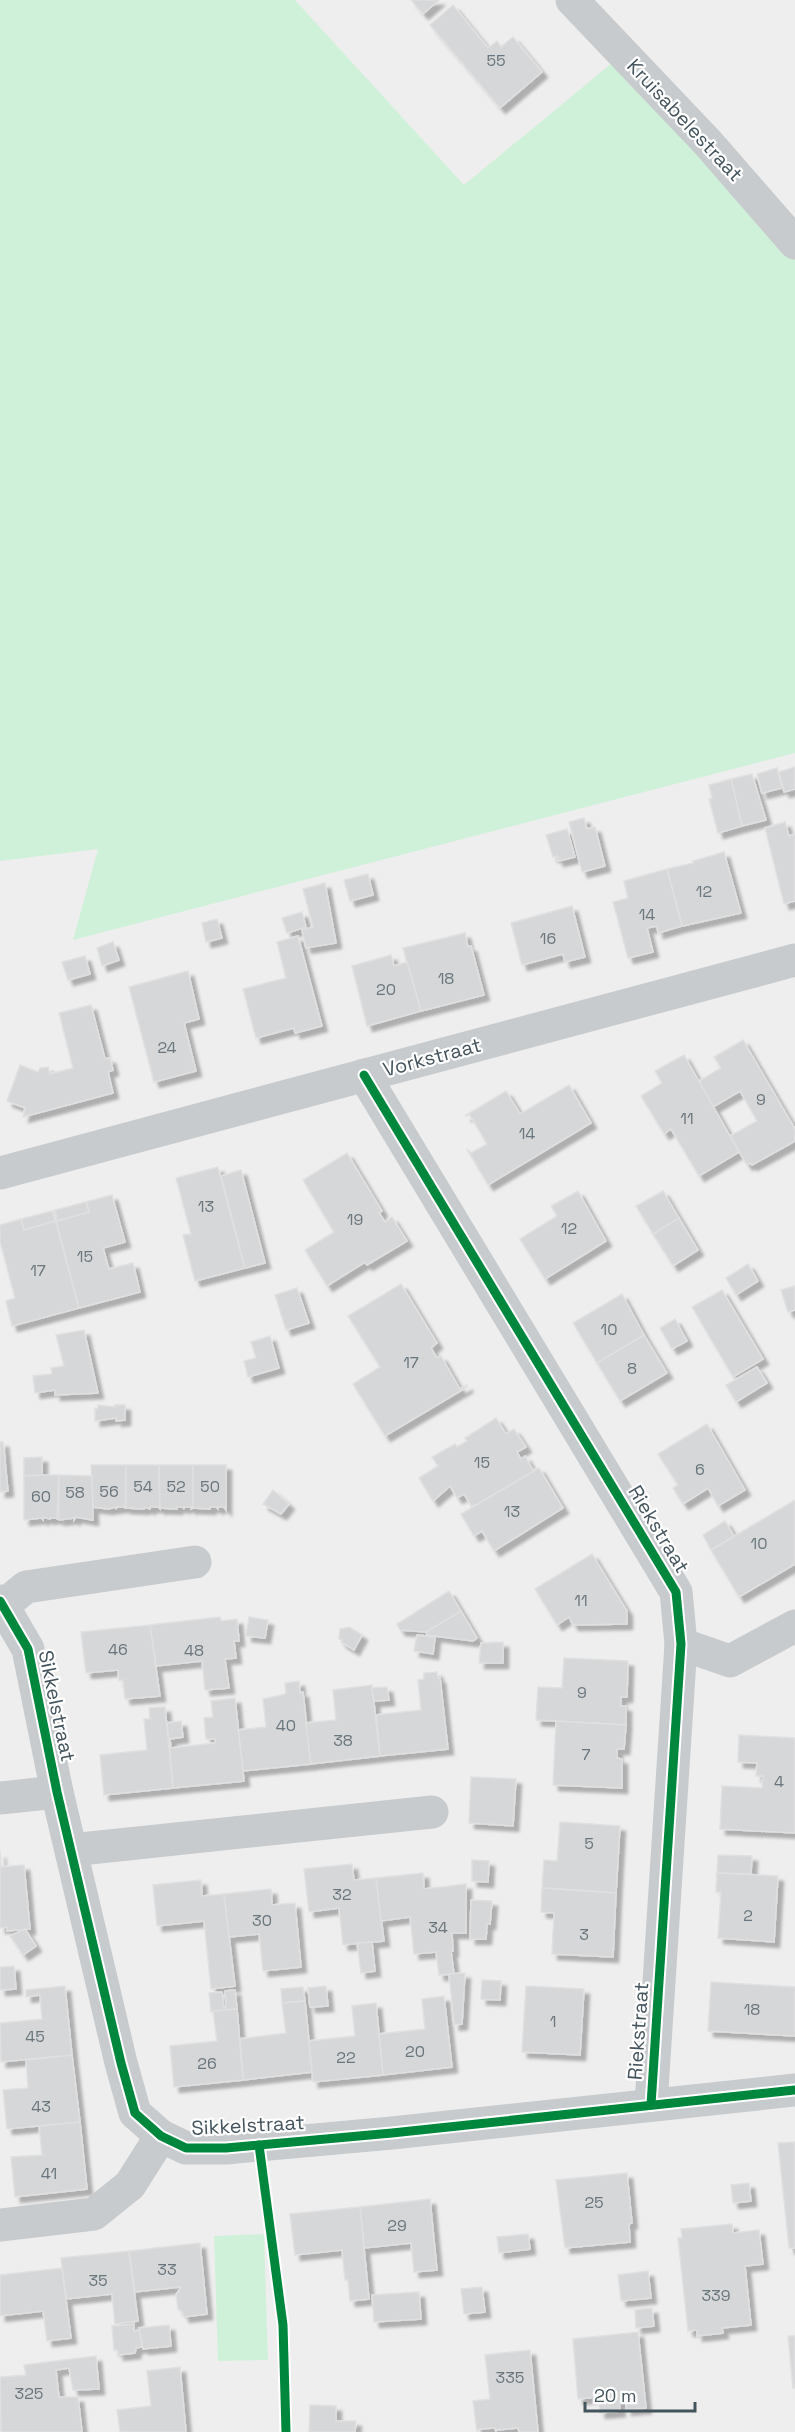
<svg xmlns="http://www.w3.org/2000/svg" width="795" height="2432" viewBox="0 0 795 2432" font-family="'Space Grotesk',sans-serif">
  <defs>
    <filter id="shadow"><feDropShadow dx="5.5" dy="5.5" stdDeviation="1.5" flood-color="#0004"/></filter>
  </defs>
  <rect width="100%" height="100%" fill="#efeeee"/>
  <g fill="#d0f1d9">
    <path d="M0 0H295L464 185 623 54 795 243V753L73 940 98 849 0 861Z"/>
    <path d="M264 2234 268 2360 218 2361 214 2236Z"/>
  </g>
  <g fill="#d6d7d8" stroke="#e0e0e1" stroke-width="1.5" filter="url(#shadow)">
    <path d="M411 0H439L423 14Z"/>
    <path d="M453 5 488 48 497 41 501 47 513 37 542 72 500 108 430 25Z"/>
    <path d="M795 767V789L784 792 779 772Z"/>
    <path d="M777 768 782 788 762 793 757 774Z"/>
    <path d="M752 774 766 820 742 826 731 779Z"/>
    <path d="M731 779 742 826 718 833 709 799 712 798 709 785Z"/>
    <path d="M584 818 587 829 595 827 605 866 582 872 569 822Z"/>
    <path d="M785 822 789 836 795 834V901L784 904 765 828Z"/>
    <path d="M567 829 575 857 558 861 557 856 553 857 546 835Z"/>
    <path d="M724 852 741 913 682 926 667 869 693 863V861Z"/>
    <path d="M667 869 682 926 658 933 657 926 647 928 653 952 628 958 613 902 628 898 624 881Z"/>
    <path d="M368 874 373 895 350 901 344 880Z"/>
    <path d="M325 883 336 943 306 948 302 930 313 927 303 889Z"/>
    <path d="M572 906 585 957 565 962 563 954 522 965 511 923Z"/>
    <path d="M302 912 306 927 287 933 282 918Z"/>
    <path d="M217 919 222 938 206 942 202 923Z"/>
    <path d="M465 933 468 947 471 946 484 995 421 1011 403 948Z"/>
    <path d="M298 936 322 1026 295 1033 294 1028 256 1038 243 989 286 978 277 942Z"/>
    <path d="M113 942 119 960 102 966 97 948Z"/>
    <path d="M391 955 394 966 407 962 421 1011 367 1026 352 966Z"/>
    <path d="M85 956 90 974 68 980 62 962Z"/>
    <path d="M188 971 199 1019 184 1023 196 1071 154 1082 129 987Z"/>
    <path d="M91 1005 105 1059 110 1058 113 1070 108 1072 113 1093 23 1117 25 1108 7 1101 20 1065 38 1072 40 1068 48 1067 50 1074 73 1068 59 1013Z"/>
    <path d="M743 1040 795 1129V1141L752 1165 750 1163 747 1165 730 1136 757 1121 740 1091 713 1107 699 1081 721 1068 714 1057Z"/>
    <path d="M684 1055 739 1152 699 1176 671 1129 664 1134 641 1096 662 1083 655 1071Z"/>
    <path d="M569 1085 591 1123 488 1185 467 1149 471 1153 487 1144 470 1115 465 1116 506 1091 520 1114Z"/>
    <path d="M347 1153 382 1211 379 1213 385 1222 392 1217 407 1241 367 1265 365 1262 327 1286 305 1250 334 1232 303 1180Z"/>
    <path d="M218 1167 245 1268 195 1281 183 1235 191 1234 176 1178Z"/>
    <path d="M241 1170 265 1263 245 1268 221 1176Z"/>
    <path d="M578 1191 606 1241 545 1279 520 1239 557 1216 551 1206Z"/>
    <path d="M663 1191 679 1218 653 1234 636 1206Z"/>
    <path d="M112 1195 125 1242 103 1248 109 1269 133 1263 140 1292 79 1308 53 1211 55 1210 57 1221 89 1212 86 1202Z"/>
    <path d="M86 1202 89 1212 57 1221 55 1210Z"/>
    <path d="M52 1211 55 1221 24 1230 21 1219Z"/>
    <path d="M53 1211 79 1308 12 1326 6 1301 15 1298 0 1242V1225L21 1219 24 1230 55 1221Z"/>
    <path d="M679 1218 698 1250 673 1266 653 1234Z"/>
    <path d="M748 1264 758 1281 736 1295 726 1278Z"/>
    <path d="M401 1284 437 1343 431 1348 437 1358 441 1356 460 1389 467 1385V1387L385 1436 353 1384 380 1367 348 1316Z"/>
    <path d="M795 1286V1310L788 1312 781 1290Z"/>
    <path d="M297 1288 309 1323 286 1330 275 1295Z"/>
    <path d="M722 1290 763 1359 733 1377 692 1307Z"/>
    <path d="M622 1294 644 1335 597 1363 573 1323Z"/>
    <path d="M675 1319 687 1341 672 1349 660 1328Z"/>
    <path d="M84 1330 98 1393 55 1395V1390L35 1393 33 1376 52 1374 51 1368 64 1366 56 1335Z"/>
    <path d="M644 1335 667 1373 620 1401 597 1363Z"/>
    <path d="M270 1336 279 1368 248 1377 244 1361 256 1358 251 1342Z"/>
    <path d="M757 1367 767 1383 736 1402 726 1385Z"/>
    <path d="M98 1405 115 1407V1405H125V1420L116 1421V1418L95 1421V1408L98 1409Z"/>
    <path d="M496 1418 506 1434 514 1429 526 1447 517 1452 521 1459 525 1456 533 1470 539 1468 472 1507 464 1494 457 1498 450 1486 433 1501 419 1478 438 1466 432 1457 455 1444 457 1447 467 1441 465 1438Z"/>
    <path d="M707 1424 745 1490 718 1506 708 1488 683 1504 673 1488 678 1485 658 1454Z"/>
    <path d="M0 1442H3L8 1491 0 1492Z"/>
    <path d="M42 1457V1475L24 1476V1458Z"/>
    <path d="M91 1465H126L125 1509V1507H117L116 1509V1507L108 1509 93 1507Z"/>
    <path d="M126 1465H159L160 1509 158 1507H150V1509L144 1507V1509L126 1508Z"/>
    <path d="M159 1465H193V1508L191 1509V1507H184V1509L183 1507H177V1509L160 1508Z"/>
    <path d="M193 1465H226V1510L224 1507H218V1509L216 1507H210V1509L193 1508Z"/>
    <path d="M539 1468 563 1508 494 1551 482 1531 474 1536 461 1514Z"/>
    <path d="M42 1475H59L57 1520V1518H51L50 1519 43 1517V1520L41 1518 24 1520V1476Z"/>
    <path d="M59 1475 92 1476 93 1520 76 1517 74 1520V1518L59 1520Z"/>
    <path d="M273 1490 289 1504 281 1514 263 1504Z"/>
    <path d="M795 1500V1564L739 1597 711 1550Z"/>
    <path d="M725 1521 734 1536 711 1550 703 1535Z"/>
    <path d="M592 1554 627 1611V1624L573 1625 569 1617 557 1625 535 1589Z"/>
    <path d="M449 1591 461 1611 426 1632 400 1630 397 1624Z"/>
    <path d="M461 1611 477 1638 473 1641 427 1635 426 1632Z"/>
    <path d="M220 1617 221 1621 237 1619 239 1641H234L236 1658 225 1659 229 1688 205 1690 202 1661 156 1666 150 1625Z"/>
    <path d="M249 1617 268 1620 265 1638 246 1636Z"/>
    <path d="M150 1625 160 1696 125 1699 123 1680 119 1681 118 1670 86 1673 81 1632Z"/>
    <path d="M349 1627 362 1635 354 1650 341 1642 342 1640 339 1639 340 1629Z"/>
    <path d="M417 1635 435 1637 433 1654 414 1651Z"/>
    <path d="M503 1642V1663H479L481 1643Z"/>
    <path d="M564 1658 628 1661 627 1697H621V1706H626V1725L536 1720 538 1687 562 1688Z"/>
    <path d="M437 1672 438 1678H440L448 1749 380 1756 376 1715 421 1710 418 1680 424 1679V1673Z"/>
    <path d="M299 1681 300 1693 303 1692 311 1764 243 1771 238 1730 266 1727 263 1699 286 1694 285 1683Z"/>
    <path d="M372 1685 380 1756 311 1764 306 1723 336 1720 333 1690Z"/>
    <path d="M387 1687 389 1700 374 1701 372 1688Z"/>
    <path d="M235 1698 244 1781 173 1788 167 1723 181 1721 183 1737 170 1739 171 1748 215 1743V1739H206L204 1718 213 1717 211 1701Z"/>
    <path d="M165 1707 173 1788 104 1795 100 1755 147 1750 144 1719H150L149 1708Z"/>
    <path d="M556 1721 626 1725 624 1749H617V1758L622 1759V1788L553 1785Z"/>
    <path d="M739 1735 795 1738V1833L720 1829 722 1786 762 1788 763 1776H756L757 1763 738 1762Z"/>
    <path d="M471 1777 516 1779 513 1826 469 1823Z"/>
    <path d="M560 1822 620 1826 616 1893 542 1888 544 1860 557 1861Z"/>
    <path d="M0 1852 1 1867 24 1865 30 1929 7 1931V1927L0 1928Z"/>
    <path d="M718 1855 752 1856 751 1874 717 1873Z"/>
    <path d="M472 1860 489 1861 488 1882 472 1881Z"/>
    <path d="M352 1864 354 1880 376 1878 384 1941 343 1945 339 1908 309 1912 304 1869Z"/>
    <path d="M423 1873 424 1889 466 1884V1933H452L453 1951H451L454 1974 439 1975 436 1952 414 1954 410 1917 381 1921 376 1878Z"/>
    <path d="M717 1873 778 1876 774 1942 718 1938 721 1892H716Z"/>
    <path d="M201 1880 202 1896 224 1894 235 1986 211 1989 204 1921 157 1926 153 1885Z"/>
    <path d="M542 1888 616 1893 613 1957 552 1954 554 1913 541 1912Z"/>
    <path d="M271 1889 272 1905 295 1903 301 1967 263 1971 259 1934 229 1937 224 1894Z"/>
    <path d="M471 1900 492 1901 490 1924H487L486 1939H470Z"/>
    <path d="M25 1929 36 1946 23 1955 10 1936Z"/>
    <path d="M372 1942 375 1971 361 1973 357 1943Z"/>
    <path d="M14 1966 16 1989 0 1990V1967Z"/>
    <path d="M465 1973 462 2024 454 2025 449 1974Z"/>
    <path d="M482 1980 501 1981 500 2000 481 1999Z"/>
    <path d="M711 1982 795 1987V2036L708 2031Z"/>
    <path d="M65 1986 72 2055 1 2062 0 2023 42 2019 40 1995 26 1997V1990Z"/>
    <path d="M326 1986 328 2006 310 2007 308 1988Z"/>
    <path d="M526 1986 584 1989 580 2055 522 2052Z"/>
    <path d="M303 1987 305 2001 282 2003 281 1989Z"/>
    <path d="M235 1990 237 2009 211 2012 209 1993 222 1992 224 2008 226 2007 225 1991Z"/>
    <path d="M444 1996 452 2067 383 2075 379 2034 425 2029 422 1999Z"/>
    <path d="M305 2001 312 2072 243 2080 240 2039 286 2033 282 2003Z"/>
    <path d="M376 2003 383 2075 313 2082 309 2041 355 2036 352 2006Z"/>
    <path d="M237 2009 243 2080 174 2087 170 2046 217 2041 213 2011Z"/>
    <path d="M72 2055 80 2122 7 2129 3 2090 28 2088 26 2060Z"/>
    <path d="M80 2122 87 2189 15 2197 11 2157 42 2155 39 2126Z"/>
    <path d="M795 2142V2248H789L778 2143Z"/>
    <path d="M627 2173 632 2223 629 2224 630 2242 565 2248 556 2180Z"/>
    <path d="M749 2183 751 2201 733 2203 731 2185Z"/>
    <path d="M430 2199 437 2270 414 2272 411 2243 364 2248 360 2207Z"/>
    <path d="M360 2207 369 2299 350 2301 348 2280H345L342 2250 295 2255 290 2214Z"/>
    <path d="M732 2224 733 2233 759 2230 763 2264 745 2266 751 2325 722 2328 723 2333 697 2336V2330L688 2331 678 2238H682L681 2229Z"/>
    <path d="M528 2234 530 2249 499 2253 497 2237Z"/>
    <path d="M200 2243 207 2314 184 2317 183 2313 178 2309 176 2295 181 2287 135 2292 129 2251Z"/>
    <path d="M129 2251 138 2321 115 2324 112 2294 66 2299 61 2258Z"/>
    <path d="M62 2268 71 2338 47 2341 43 2311 0 2316V2275Z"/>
    <path d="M648 2271 651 2298 621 2301 618 2275Z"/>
    <path d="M482 2287 485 2312 464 2314 461 2289Z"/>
    <path d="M419 2292 421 2319 374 2322 372 2295Z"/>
    <path d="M652 2308 654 2326 636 2328 635 2310Z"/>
    <path d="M134 2324V2331L140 2330 142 2347 136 2348 135 2353 118 2355V2350H114L112 2326Z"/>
    <path d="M169 2325 171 2346 143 2349 139 2328Z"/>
    <path d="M638 2332 646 2408 626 2410V2402H619L620 2411 600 2413 598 2397 578 2399 573 2339Z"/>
    <path d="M788 2336H795V2388H793Z"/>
    <path d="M530 2350 538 2432H519L518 2428 496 2430V2432L495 2428 479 2429 477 2432 473 2401 490 2399 485 2355Z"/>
    <path d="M96 2356 99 2389 73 2390 69 2368 56 2370 59 2397H78L82 2432H1L0 2377 26 2375 24 2365Z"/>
    <path d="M180 2367 186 2432H120L117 2410 151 2406 147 2371Z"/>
    <path d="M310 2405 336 2406V2421H356L355 2432H309Z"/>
  </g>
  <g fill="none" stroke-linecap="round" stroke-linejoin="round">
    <g stroke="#c7cbcd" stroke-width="33">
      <path d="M572 0 708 143 795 243"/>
      <path d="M364 1075 676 1592 681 1644 651 2105"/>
      <path d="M0 1173 795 960"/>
      <path d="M0 1601 28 1649 57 1792 121 2063 135 2113 161 2136 186 2148H226L392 2133 795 2090"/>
      <path d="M4 1605 26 1587 195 1562"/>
      <path d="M681 1644 730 1661 795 1626"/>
      <path d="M0 1798 57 1792"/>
      <path d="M71 1850 432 1812"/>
      <path d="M0 2225 94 2214 130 2185 161 2136"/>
    </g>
    <g stroke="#fff" stroke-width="13">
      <g id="cycleway">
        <path d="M364 1075 676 1592 681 1644 651 2105"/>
        <path d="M0 1601 28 1649 57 1792 121 2063 135 2113 161 2136 186 2148H226L392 2133 795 2090"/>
        <path d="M259 2145 283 2325 286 2432"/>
      </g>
    </g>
    <use href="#cycleway" stroke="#00873e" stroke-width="9"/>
  </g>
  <g text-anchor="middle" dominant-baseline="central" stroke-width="4.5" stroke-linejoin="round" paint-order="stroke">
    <g font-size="16" fill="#69767d">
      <text x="496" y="60">55</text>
      <text x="704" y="891">12</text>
      <text x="647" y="914">14</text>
      <text x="548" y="938">16</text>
      <text x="446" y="978">18</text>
      <text x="386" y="989">20</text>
      <text x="167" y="1047">24</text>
      <text x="761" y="1099">9</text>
      <text x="687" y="1118">11</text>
      <text x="527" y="1133">14</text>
      <text x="206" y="1206">13</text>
      <text x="355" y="1219">19</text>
      <text x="569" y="1228">12</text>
      <text x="85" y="1256">15</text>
      <text x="38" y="1270">17</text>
      <text x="609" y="1329">10</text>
      <text x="411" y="1362">17</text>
      <text x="632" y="1368">8</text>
      <text x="482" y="1462">15</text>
      <text x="700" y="1469">6</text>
      <text x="143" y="1486">54</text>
      <text x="176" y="1486">52</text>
      <text x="210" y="1486">50</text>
      <text x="109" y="1491">56</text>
      <text x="75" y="1492">58</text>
      <text x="41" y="1496">60</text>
      <text x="512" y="1511">13</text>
      <text x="759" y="1543">10</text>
      <text x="581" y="1600">11</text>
      <text x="118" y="1649">46</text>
      <text x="194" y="1650">48</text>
      <text x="582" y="1692">9</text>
      <text x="286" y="1725">40</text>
      <text x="343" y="1740">38</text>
      <text x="586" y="1754">7</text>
      <text x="779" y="1781">4</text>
      <text x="589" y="1843">5</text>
      <text x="342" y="1894">32</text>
      <text x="748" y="1915">2</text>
      <text x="262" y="1920">30</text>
      <text x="438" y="1927">34</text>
      <text x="584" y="1934">3</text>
      <text x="752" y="2009">18</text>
      <text x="553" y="2021">1</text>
      <text x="35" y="2036">45</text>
      <text x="415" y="2051">20</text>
      <text x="346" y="2057">22</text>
      <text x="207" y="2063">26</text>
      <text x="41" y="2106">43</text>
      <text x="49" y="2173">41</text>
      <text x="594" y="2202">25</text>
      <text x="397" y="2225">29</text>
      <text x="167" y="2269">33</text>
      <text x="98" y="2280">35</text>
      <text x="716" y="2295">339</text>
      <text x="510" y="2377">335</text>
      <text x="29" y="2393">325</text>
    </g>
    <g font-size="20" fill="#43545d" stroke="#fff">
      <text transform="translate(685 120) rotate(47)">Kruisabelestraat</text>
      <text transform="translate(432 1057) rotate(-15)">Vorkstraat</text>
      <text transform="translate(659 1529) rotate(59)">Riekstraat</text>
      <text transform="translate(57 1706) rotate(78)">Sikkelstraat</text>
      <text transform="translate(638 2031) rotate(-86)">Riekstraat</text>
      <text transform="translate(248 2125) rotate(-3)">Sikkelstraat</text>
    </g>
  </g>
  <path d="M585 2402v9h110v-9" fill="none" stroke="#43545d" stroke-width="3"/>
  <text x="594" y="2402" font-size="18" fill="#43545d" stroke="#ffffff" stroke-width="4.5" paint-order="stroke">20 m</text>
</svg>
